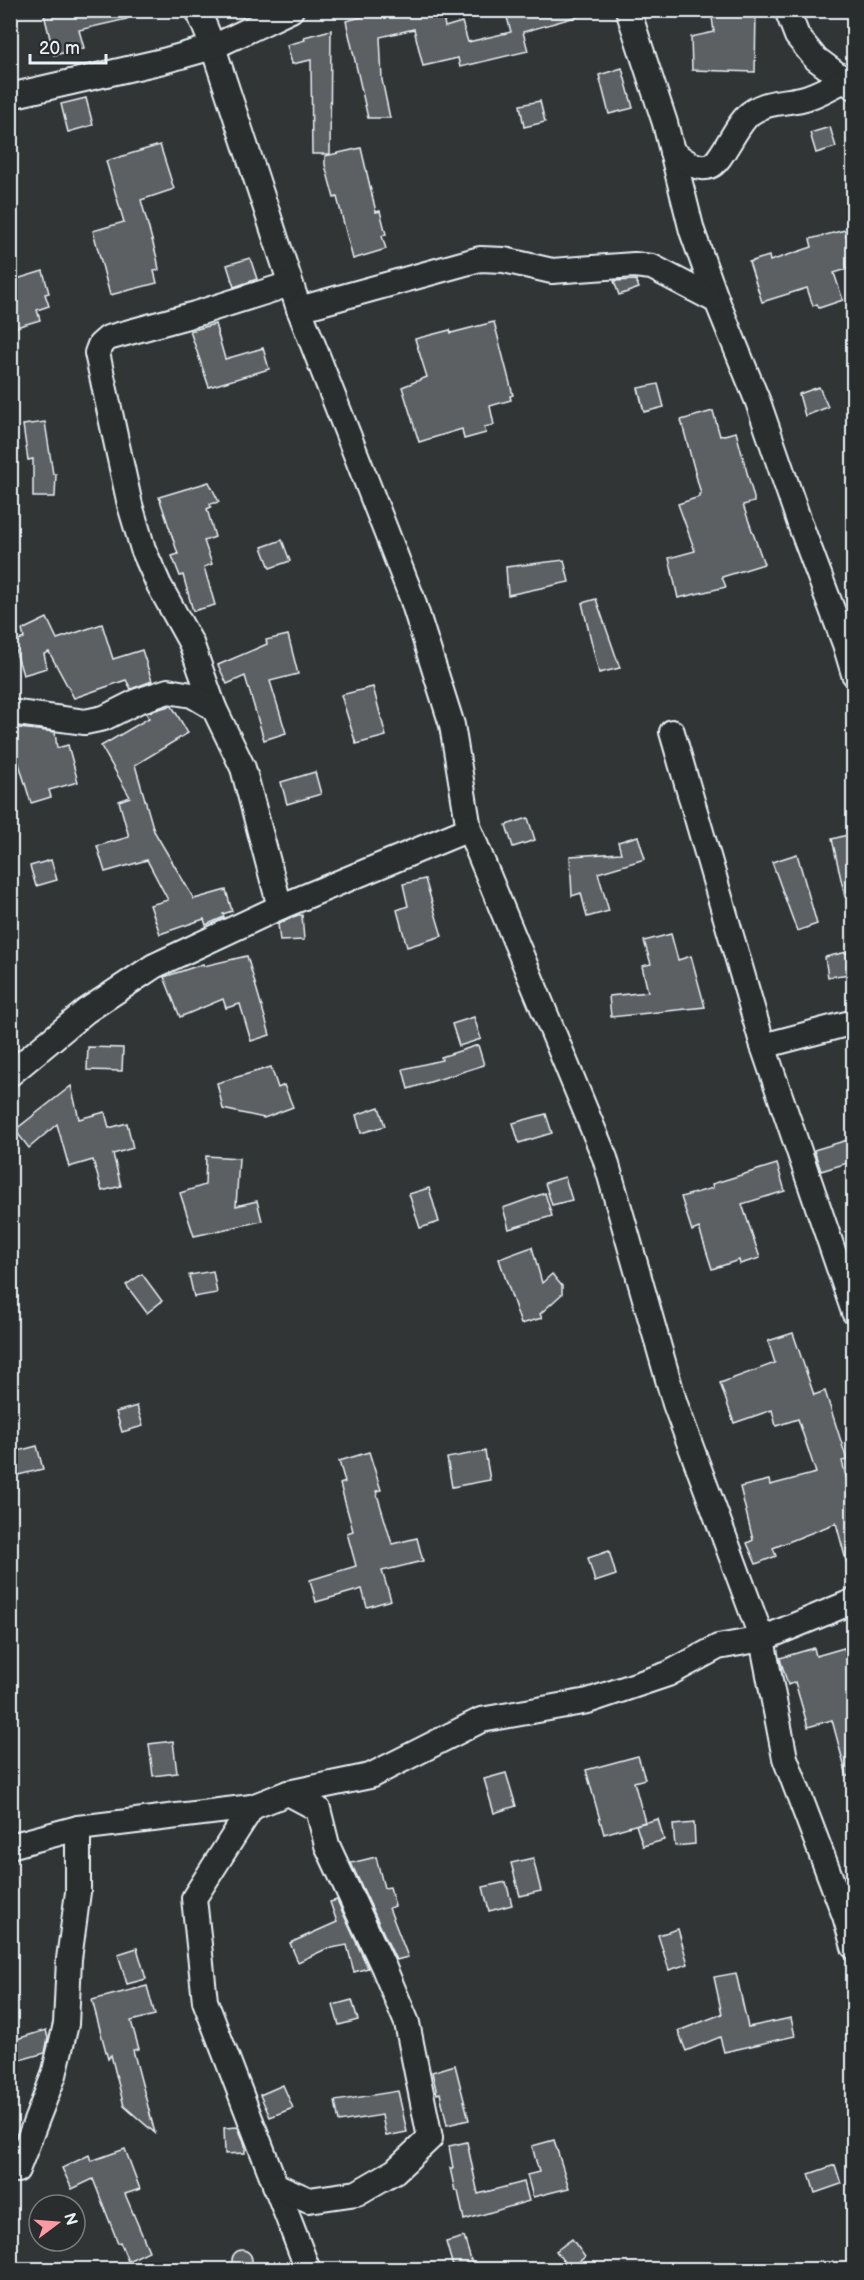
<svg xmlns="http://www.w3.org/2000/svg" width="864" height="2280" viewBox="0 0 864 2280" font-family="'Balsamiq Sans',sans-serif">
  <rect width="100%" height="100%" fill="#323536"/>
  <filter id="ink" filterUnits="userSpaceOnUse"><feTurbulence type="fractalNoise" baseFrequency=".0167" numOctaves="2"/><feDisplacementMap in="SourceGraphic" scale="12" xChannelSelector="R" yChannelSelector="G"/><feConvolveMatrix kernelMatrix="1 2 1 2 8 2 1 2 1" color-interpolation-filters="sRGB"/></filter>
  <g filter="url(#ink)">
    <g fill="#5c6063" stroke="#e8f1f8" stroke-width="1.5">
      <path d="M43 10H127V19L79 30 84 48 54 55Z"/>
      <path d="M387 10H456L457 18 444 21 445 27 462 22 468 42 511 32 505 10H579V16L523 32 528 51 460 67 458 58 423 66 414 29 380 37 382 80 390 118H368L346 21Z"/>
      <path d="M711 10H756L755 72 692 70 691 37 714 32Z"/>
      <path d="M331 30 330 154H312L311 60 292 64 287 45 305 40 304 37Z"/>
      <path d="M622 68 633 108 609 114 599 75Z"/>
      <path d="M86 98 93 125 68 132 61 104Z"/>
      <path d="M540 101 545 122 524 127 520 105Z"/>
      <path d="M830 127 836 147 816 153 810 133Z"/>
      <path d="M160 145 174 189 141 200 157 258 159 270 154 271 157 283 110 295 93 231 124 222 106 161Z"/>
      <path d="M361 148 376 212 380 211 386 234 382 236 386 249 353 259 337 197 334 198 325 165V156Z"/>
      <path d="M845 230 854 267 834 273 843 300 819 308 817 304 813 306 807 288 762 302 749 262 769 256 770 261 812 247 810 239Z"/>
      <path d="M250 258 257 279 234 287 227 265Z"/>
      <path d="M43 271 49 293 45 294 49 306 37 310 40 320 16 327 10 308V281Z"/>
      <path d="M636 280 639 288 619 295 614 281Z"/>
      <path d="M494 322 513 395 510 396 511 400 490 406 494 425 484 427 486 433 464 439 462 429 419 442 402 387 427 377 415 339 450 330 451 333Z"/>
      <path d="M215 324 225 359 263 348 269 369 209 387 190 331Z"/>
      <path d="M658 384 664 407 644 412 638 388Z"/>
      <path d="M819 387 828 407 805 416 799 394Z"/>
      <path d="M713 411 720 436 736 432 754 498V502L743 505 764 564 722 577 726 587 678 598 669 558 695 551 678 504 699 497V494H701L681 420Z"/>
      <path d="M45 422 53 474H56L55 497H33V459L28 460 23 425Z"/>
      <path d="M209 482 219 502 210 504 211 507 207 509 215 537 204 541 212 564 204 567 215 605 193 611 183 575 180 576 172 556 178 554 159 497Z"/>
      <path d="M282 540 290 561 270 568 262 547Z"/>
      <path d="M564 560 569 582 508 595 506 567Z"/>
      <path d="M596 599 620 668 599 673 582 603Z"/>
      <path d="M47 618 57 639 102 624 113 659 142 650 152 681 131 689 126 680 74 698 49 652 44 654 47 668 23 675 13 642 24 638 22 630Z"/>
      <path d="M288 635 298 674 270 681 286 733 264 740 245 676 227 684 218 665 267 644 266 640Z"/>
      <path d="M373 687 386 736 356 744 341 695Z"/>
      <path d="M169 706H172L188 733 135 765 154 831 194 899 226 890 232 911 223 914 224 917 206 925 204 919 160 934 150 905 168 900 147 860 105 872 97 846 129 837 119 801 130 797 101 746 149 718 146 713Z"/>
      <path d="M10 727 55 732 57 748 68 745 78 782 49 790 51 797 31 803 16 754 10 756Z"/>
      <path d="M315 772 321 794 287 804 281 782Z"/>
      <path d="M528 818 535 840 513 847 506 825Z"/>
      <path d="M851 834 854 845V896L845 897 832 839Z"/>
      <path d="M638 836 645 859 598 873 609 911 587 917 581 893 572 896 570 856 621 853 618 842Z"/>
      <path d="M797 854 817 924 797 931 772 862Z"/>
      <path d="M51 860 57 880 36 886 30 866Z"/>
      <path d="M425 879 442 936 407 947 397 910 408 906 403 884Z"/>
      <path d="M298 915H302L304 940 280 941 278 924Z"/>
      <path d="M671 934 678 960 691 956 705 1007 611 1017 609 996 648 992 642 966 651 964 644 941Z"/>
      <path d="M847 952 850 974 828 977 825 957Z"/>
      <path d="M247 956 270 1035 251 1041 240 1004 226 1008 223 999 180 1017 164 977 203 964 204 966Z"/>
      <path d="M474 1017 481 1039 459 1046 452 1024Z"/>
      <path d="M478 1045 484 1065 408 1089 403 1069 442 1060 441 1057Z"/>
      <path d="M88 1047 123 1048 122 1071 87 1070Z"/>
      <path d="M271 1067 278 1088 284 1085 293 1107 264 1118 223 1109 217 1083Z"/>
      <path d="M71 1086 79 1119 105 1112 109 1128 127 1123 133 1148 113 1154 121 1186 102 1191 93 1160 69 1167 57 1124 29 1148 15 1130Z"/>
      <path d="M379 1107 385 1126 361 1133 356 1115Z"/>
      <path d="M546 1114 552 1133 519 1143 513 1123Z"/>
      <path d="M854 1138V1161L821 1171 814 1150Z"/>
      <path d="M206 1156 239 1158 236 1206 257 1201 262 1221 194 1236 180 1193 205 1185Z"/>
      <path d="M777 1164 785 1191 742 1204 760 1258 740 1264 739 1260 712 1269 699 1228 692 1231 681 1197 713 1188 712 1184Z"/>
      <path d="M565 1177 572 1200 552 1205 545 1183Z"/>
      <path d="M429 1188 439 1222 420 1228 409 1194Z"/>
      <path d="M545 1193 552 1216 509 1229 503 1208Z"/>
      <path d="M532 1247 542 1283 552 1274 562 1286V1294L540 1314 542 1318 521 1324 499 1259Z"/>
      <path d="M213 1271 217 1293 194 1297 189 1275Z"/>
      <path d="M142 1274 162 1301 147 1313 126 1285Z"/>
      <path d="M793 1333 814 1395 825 1391 847 1460 842 1461 854 1508V1563L847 1564 836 1523 773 1548 776 1556 756 1564 747 1543 753 1540 740 1487 769 1480 770 1485 816 1473 798 1419 776 1426 772 1410 734 1423 720 1383 775 1363 768 1341Z"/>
      <path d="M137 1406 143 1426 122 1432 116 1412Z"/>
      <path d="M37 1446 43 1469 10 1477V1453Z"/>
      <path d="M485 1451 490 1480 452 1487 447 1458Z"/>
      <path d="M369 1452 381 1490 376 1491 392 1544 417 1538 423 1561 382 1571 391 1600 367 1607 362 1589 316 1602 310 1580 356 1566 347 1533 353 1531 340 1484 345 1482 339 1461Z"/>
      <path d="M609 1551 616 1575 595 1582 588 1558Z"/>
      <path d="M814 1648 816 1656 844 1648 846 1653 854 1651V1776H847L832 1720 808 1727 795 1682 788 1685 781 1662 780 1658Z"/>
      <path d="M173 1741 177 1773 153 1776 149 1744Z"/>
      <path d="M638 1756 645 1779 634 1782 645 1822 604 1834 586 1770Z"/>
      <path d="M506 1773 516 1806 494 1813 484 1779Z"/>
      <path d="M658 1819 664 1840 643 1846 636 1825Z"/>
      <path d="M694 1823 695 1844 675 1846 673 1825Z"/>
      <path d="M376 1857 384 1888 390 1887 395 1906 389 1908 408 1957 396 1960 351 1863Z"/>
      <path d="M533 1858 541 1891 520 1896 511 1863Z"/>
      <path d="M506 1882 512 1905 489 1911 483 1887Z"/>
      <path d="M337 1900 368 1968 354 1972 347 1945 326 1949 298 1962 290 1943 337 1922 330 1902Z"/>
      <path d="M678 1929 688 1964 669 1970 658 1935Z"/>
      <path d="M137 1948 146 1979 127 1984 118 1954Z"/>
      <path d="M736 1973 748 2027 791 2018 795 2036 724 2052 720 2037 686 2051 678 2031 722 2014 714 1977Z"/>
      <path d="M147 1986 155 2015 131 2021 139 2049 133 2050 155 2133 124 2106 111 2055 108 2059 92 2000Z"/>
      <path d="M352 2000 358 2020 339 2025 333 2005Z"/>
      <path d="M46 2030 48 2038 45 2053 16 2061 10 2041Z"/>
      <path d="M455 2065 469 2120 447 2125 440 2093 437 2094 432 2072Z"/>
      <path d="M283 2085 293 2108 270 2117 260 2095Z"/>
      <path d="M398 2091 407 2132 386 2136 382 2115 339 2122 335 2101Z"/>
      <path d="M238 2127 245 2145V2153L225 2154 224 2128Z"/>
      <path d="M554 2140 569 2188 533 2197 527 2175 539 2172 532 2146Z"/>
      <path d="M467 2142 478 2194 524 2182 529 2201 464 2220 458 2191H455L450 2168H453L449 2146Z"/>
      <path d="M125 2149 140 2189 125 2194 149 2251 128 2261 120 2242 118 2243 93 2179 72 2189 62 2168 89 2155 91 2161Z"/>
      <path d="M835 2165 841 2184 815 2193 809 2174Z"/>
      <path d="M464 2237 474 2270H454L446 2242Z"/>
      <path d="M572 2239 585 2257 569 2269 556 2251Z"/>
      <circle cx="242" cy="2260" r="10"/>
    </g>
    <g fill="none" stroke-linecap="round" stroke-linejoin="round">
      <g stroke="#e8f1f8" stroke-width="28">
        <g id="minor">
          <path d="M198 10 213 47 299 309 412 598 452 725 469 829 605 1158 675 1404 762 1639 785 1758 845 1916 854 1947"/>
          <path d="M628 10 665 123 692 231 717 301 758 402 800 524 845 644 854 674"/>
          <path d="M787 10 797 36 815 58 854 87"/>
          <path d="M10 96 163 61 213 47 291 10"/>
          <path d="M672 152C683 159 696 171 710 166 722 162 737 121 752 112 768 101 783 103 801 99 816 96 830 87 844 80"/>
          <path d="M299 309 480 259 504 260 552 271 634 265 652 267 717 301"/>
          <path d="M214 708 191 643 159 585 143 549 130 505 97 353 100 345 108 338 195 314 290 284"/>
          <path d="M10 712 85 722 104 718 138 701 168 691 192 695 214 708 243 768 280 907"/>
          <path d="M672 732 763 1046 854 1312"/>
          <path d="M763 1046 854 1022"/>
          <path d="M10 1074 86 1011 154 966 280 907 469 829"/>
          <path d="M252 1807 194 1898 205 2001 308 2270"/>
          <path d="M10 1846 78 1828 252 1807 288 1793 370 1776 481 1720 588 1701 668 1674 718 1647 762 1639 854 1601"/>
          <path d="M17 2170 54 2075 66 2024 69 1959 78 1892V1828"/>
          <path d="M275 2185 309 2200 357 2193 395 2171 430 2138 407 2023 384 1968 327 1845 318 1809 288 1793"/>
        </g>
      </g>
      <use href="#minor" stroke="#2a2d2e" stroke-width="24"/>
    </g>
  </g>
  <rect width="864" height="2280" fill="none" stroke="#2a2d2e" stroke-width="36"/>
  <rect x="18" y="18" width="828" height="2244" fill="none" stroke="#e8f1f8" stroke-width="2" filter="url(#ink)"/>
  <g transform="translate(57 2223) rotate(74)"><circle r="28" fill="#2a2d2e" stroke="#767b7f" stroke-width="1.5"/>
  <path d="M0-4.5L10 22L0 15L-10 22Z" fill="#ff9aa2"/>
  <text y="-9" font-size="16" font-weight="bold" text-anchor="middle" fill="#e8f1f8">N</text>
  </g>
  <path d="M30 54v9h76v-9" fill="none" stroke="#e8f1f8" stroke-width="3"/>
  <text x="39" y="54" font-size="18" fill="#e8f1f8" stroke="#2a2d2e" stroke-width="4.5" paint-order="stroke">20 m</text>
</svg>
